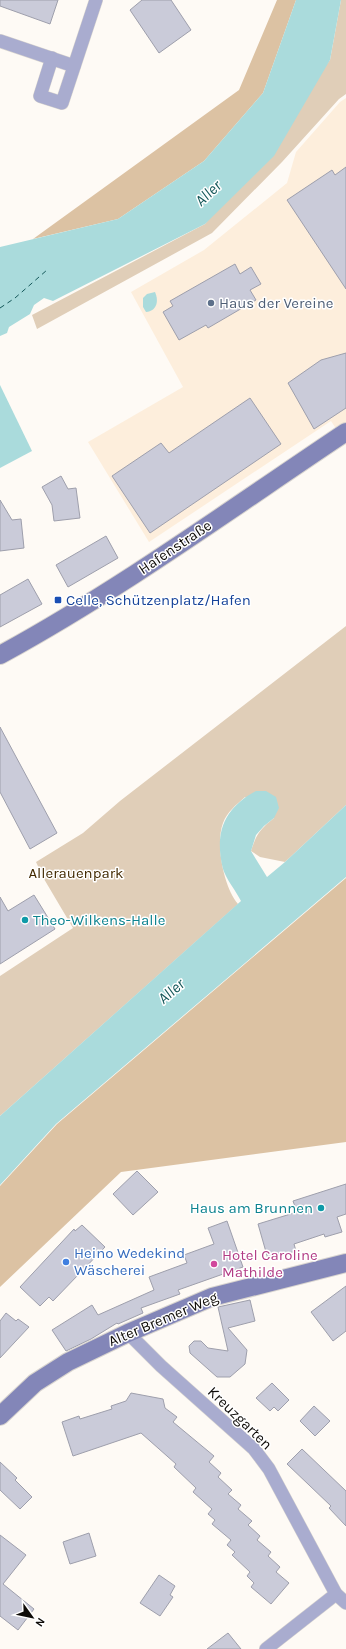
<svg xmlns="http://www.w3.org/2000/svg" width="346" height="1649" viewBox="0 0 346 1649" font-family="Karla,sans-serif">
  <rect width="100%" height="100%" fill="#fefaf5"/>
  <path fill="#fdeedc" d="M346 98V444L331 421 149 542 88 442 183 387 131 292 204 250 287 183 296 152 340 102Z"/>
  <g fill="#e0ceb8">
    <path d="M341 0H346V94L339 99 282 162 212 233 37 329 32 315 205 224 330 60Z"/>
    <path d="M346 626V805L285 862 260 857 251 851C256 835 260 829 274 818L245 797C236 805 227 812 223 823 215 844 224 888 238 904L0 1116V976L73 928 44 879 36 862 83 833 120 801Z"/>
  </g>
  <g fill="#dcc2a3">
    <path d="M277 0H296L263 93 204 161 118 219 33 239 239 90Z"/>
    <path d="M346 878V1142L121 1172 0 1287V1186L57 1124Z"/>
  </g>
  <g fill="#aadbdc">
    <path d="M296 0H341L330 60 274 156 205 224 53 301 44 298 34 305 30 314 9 327 7 333 0 336V247L118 219 204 161 263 93Z"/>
    <path d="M155 292C159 301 157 311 146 312L143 307V298L147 294Z"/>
    <path d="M0 385 32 451 0 468Z"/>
    <path d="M256 791H266L276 797 279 808 274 818 264 826 256 835 251 851 267 877 285 862 346 805V877L56 1124 0 1185V1116L241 901C236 891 226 879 223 869 214 833 224 808 256 791Z"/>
  </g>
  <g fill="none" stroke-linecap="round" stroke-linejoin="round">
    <path stroke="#15585a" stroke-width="1" stroke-dasharray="5 4" stroke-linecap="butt" d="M0 308 15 298 47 270"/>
  </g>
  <g fill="#cacbd9" stroke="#9e9fac">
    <path d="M0 0H58L50 24 0 6Z"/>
    <path d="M142 0H171L191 30 159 53 130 10Z"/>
    <path d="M346 167V289L287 200 332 170 335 175Z"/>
    <path d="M235 264 240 274 251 267 261 284 250 290 256 300 208 328 206 325 179 340 163 312 173 306 170 301Z"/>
    <path d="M346 353V408L314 429 288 383 321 360Z"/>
    <path d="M250 398 281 444 150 533 112 476 161 443 169 453Z"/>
    <path d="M61 476 68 489 76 488 80 518 54 521 52 505 42 487Z"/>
    <path d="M0 500 12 520 21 519 24 548 0 551Z"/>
    <path d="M106 536 118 558 68 587 56 565Z"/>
    <path d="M28 579 42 604 0 627V595Z"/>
    <path d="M0 727 57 833 30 849 0 792Z"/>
    <path d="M34 895 55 929 0 964V897L8 911Z"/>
    <path d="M137 1171 158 1192 133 1215 113 1194Z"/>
    <path d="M346 1184V1214L337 1217 342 1232 325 1237 324 1234 294 1244 296 1251 268 1259 258 1224 297 1212 293 1201Z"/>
    <path d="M227 1221 243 1267 178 1290 180 1294 141 1308 143 1313 118 1324 117 1323 91 1339 66 1351 52 1330 92 1305 98 1315 154 1290 149 1277 187 1263 184 1255 214 1244 208 1228Z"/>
    <path d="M82 1225 105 1247 53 1301 49 1297 40 1306 20 1287 74 1229 75 1231Z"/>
    <path d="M346 1286V1331L333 1341 311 1312Z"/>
    <path d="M250 1300 255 1321 228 1328 247 1350 245 1364 230 1377H217L190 1353 189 1346 194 1341H201L208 1348 228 1351 218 1307Z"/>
    <path d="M6 1313 16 1321 18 1319 29 1327 0 1358V1321Z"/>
    <path d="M272 1383 289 1400 278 1411 274 1407 270 1411 256 1398Z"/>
    <path d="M131 1393 163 1399 165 1408 177 1417 173 1422 214 1456 209 1462 221 1473 218 1477 232 1490 228 1494 241 1505 238 1509 252 1521 248 1525 260 1536 257 1540 271 1552 268 1556 280 1567 276 1572 289 1583 271 1604 251 1587 254 1583 247 1576 250 1572 232 1555 235 1552 227 1545 231 1540 212 1524 215 1520 208 1514 212 1509 193 1492 196 1488 174 1467 176 1464 141 1433 73 1456 62 1422 79 1416 80 1419 112 1409 111 1406 126 1401Z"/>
    <path d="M314 1406 330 1421 315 1436 300 1421Z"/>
    <path d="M302 1449 346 1491V1526L329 1508 331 1506 287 1464Z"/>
    <path d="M0 1462 17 1478 15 1480 32 1497 20 1509 0 1490Z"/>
    <path d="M89 1533 96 1556 70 1564 63 1542Z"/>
    <path d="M0 1535 26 1555 3 1584 34 1609 18 1630 0 1616Z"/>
    <path d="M159 1575 175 1586 170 1595 173 1597 160 1616 140 1603Z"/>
    <path d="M228 1633 241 1649H207Z"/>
  </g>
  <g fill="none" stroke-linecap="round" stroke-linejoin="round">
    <g stroke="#d8d4cf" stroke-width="14">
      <g id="street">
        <path d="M0 41 74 66"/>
        <path d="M52 58 40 96 62 103 96 0"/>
        <path d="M128 1333 161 1366 254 1449 269 1469 336 1594 346 1603"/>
        <path d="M266 1649 336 1594"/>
      </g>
    </g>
    <g stroke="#d8d4cf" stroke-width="20">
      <g id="secondary">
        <path d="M0 655C121 589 232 508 346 432"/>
        <path d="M0 1416 35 1383 68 1362 128 1333 212 1297 346 1263"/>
      </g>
    </g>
    <use href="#street" stroke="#a9accf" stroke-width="13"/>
    <use href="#secondary" stroke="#8386b8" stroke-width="18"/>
  </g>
  <circle fill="#5c6f8a" stroke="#fff" stroke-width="1.5" cx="211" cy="303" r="4"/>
  <rect fill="#1a4fb4" stroke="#fff" stroke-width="1.5" x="54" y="596" width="8" height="8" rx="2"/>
  <g fill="#0f9aa8" stroke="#fff" stroke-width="1.5">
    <circle cx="25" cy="920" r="4"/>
    <circle cx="321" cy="1208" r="4"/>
  </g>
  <circle fill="#3f7fe0" stroke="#fff" stroke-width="1.5" cx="66" cy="1262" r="4"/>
  <circle fill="#d1479c" stroke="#fff" stroke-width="1.5" cx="214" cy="1264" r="4"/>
  <g text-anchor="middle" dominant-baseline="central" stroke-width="3" stroke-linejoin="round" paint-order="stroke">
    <g font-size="15" fill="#4e5e75" stroke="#fff" text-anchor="start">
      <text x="219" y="303">Haus der Vereine</text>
    </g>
    <g font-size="15" fill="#0e0b08" stroke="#fff">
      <text transform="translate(175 547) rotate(-34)">Hafenstraße</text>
      <text transform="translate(163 1319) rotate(-23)">Alter Bremer Weg</text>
      <text transform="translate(240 1418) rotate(44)">Kreuzgarten</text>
    </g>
    <g font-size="15" fill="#164399" stroke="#fff" text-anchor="start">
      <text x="66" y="600">Celle, Schützenplatz/Hafen</text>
    </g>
    <g font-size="15" fill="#422901" stroke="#fff">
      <text x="76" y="873">Allerauenpark</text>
    </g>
    <g font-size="15" fill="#0d838f" stroke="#fff" text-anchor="start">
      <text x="33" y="920">Theo-Wilkens-Halle</text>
      <text x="313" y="1208" text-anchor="end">Haus am Brunnen</text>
    </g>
    <g font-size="15" fill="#366cbe" stroke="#fff" text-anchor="start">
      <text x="74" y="1253">Heino Wedekind<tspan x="74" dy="17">Wäscherei</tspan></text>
    </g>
    <g font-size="15" fill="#b23c85" stroke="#fff" text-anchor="start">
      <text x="222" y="1255">Hotel Caroline<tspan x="222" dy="17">Mathilde</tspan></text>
    </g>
    <g font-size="16" font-style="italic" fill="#15585a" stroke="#fff">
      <text transform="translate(208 193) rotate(-43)">Aller</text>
      <text transform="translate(171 991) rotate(-41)">Aller</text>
    </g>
  </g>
  <g transform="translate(32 1617) rotate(123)" stroke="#ffffff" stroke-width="3" paint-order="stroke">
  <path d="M0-3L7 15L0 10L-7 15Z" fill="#0e0b08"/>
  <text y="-6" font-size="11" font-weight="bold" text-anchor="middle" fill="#0e0b08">N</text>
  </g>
</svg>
